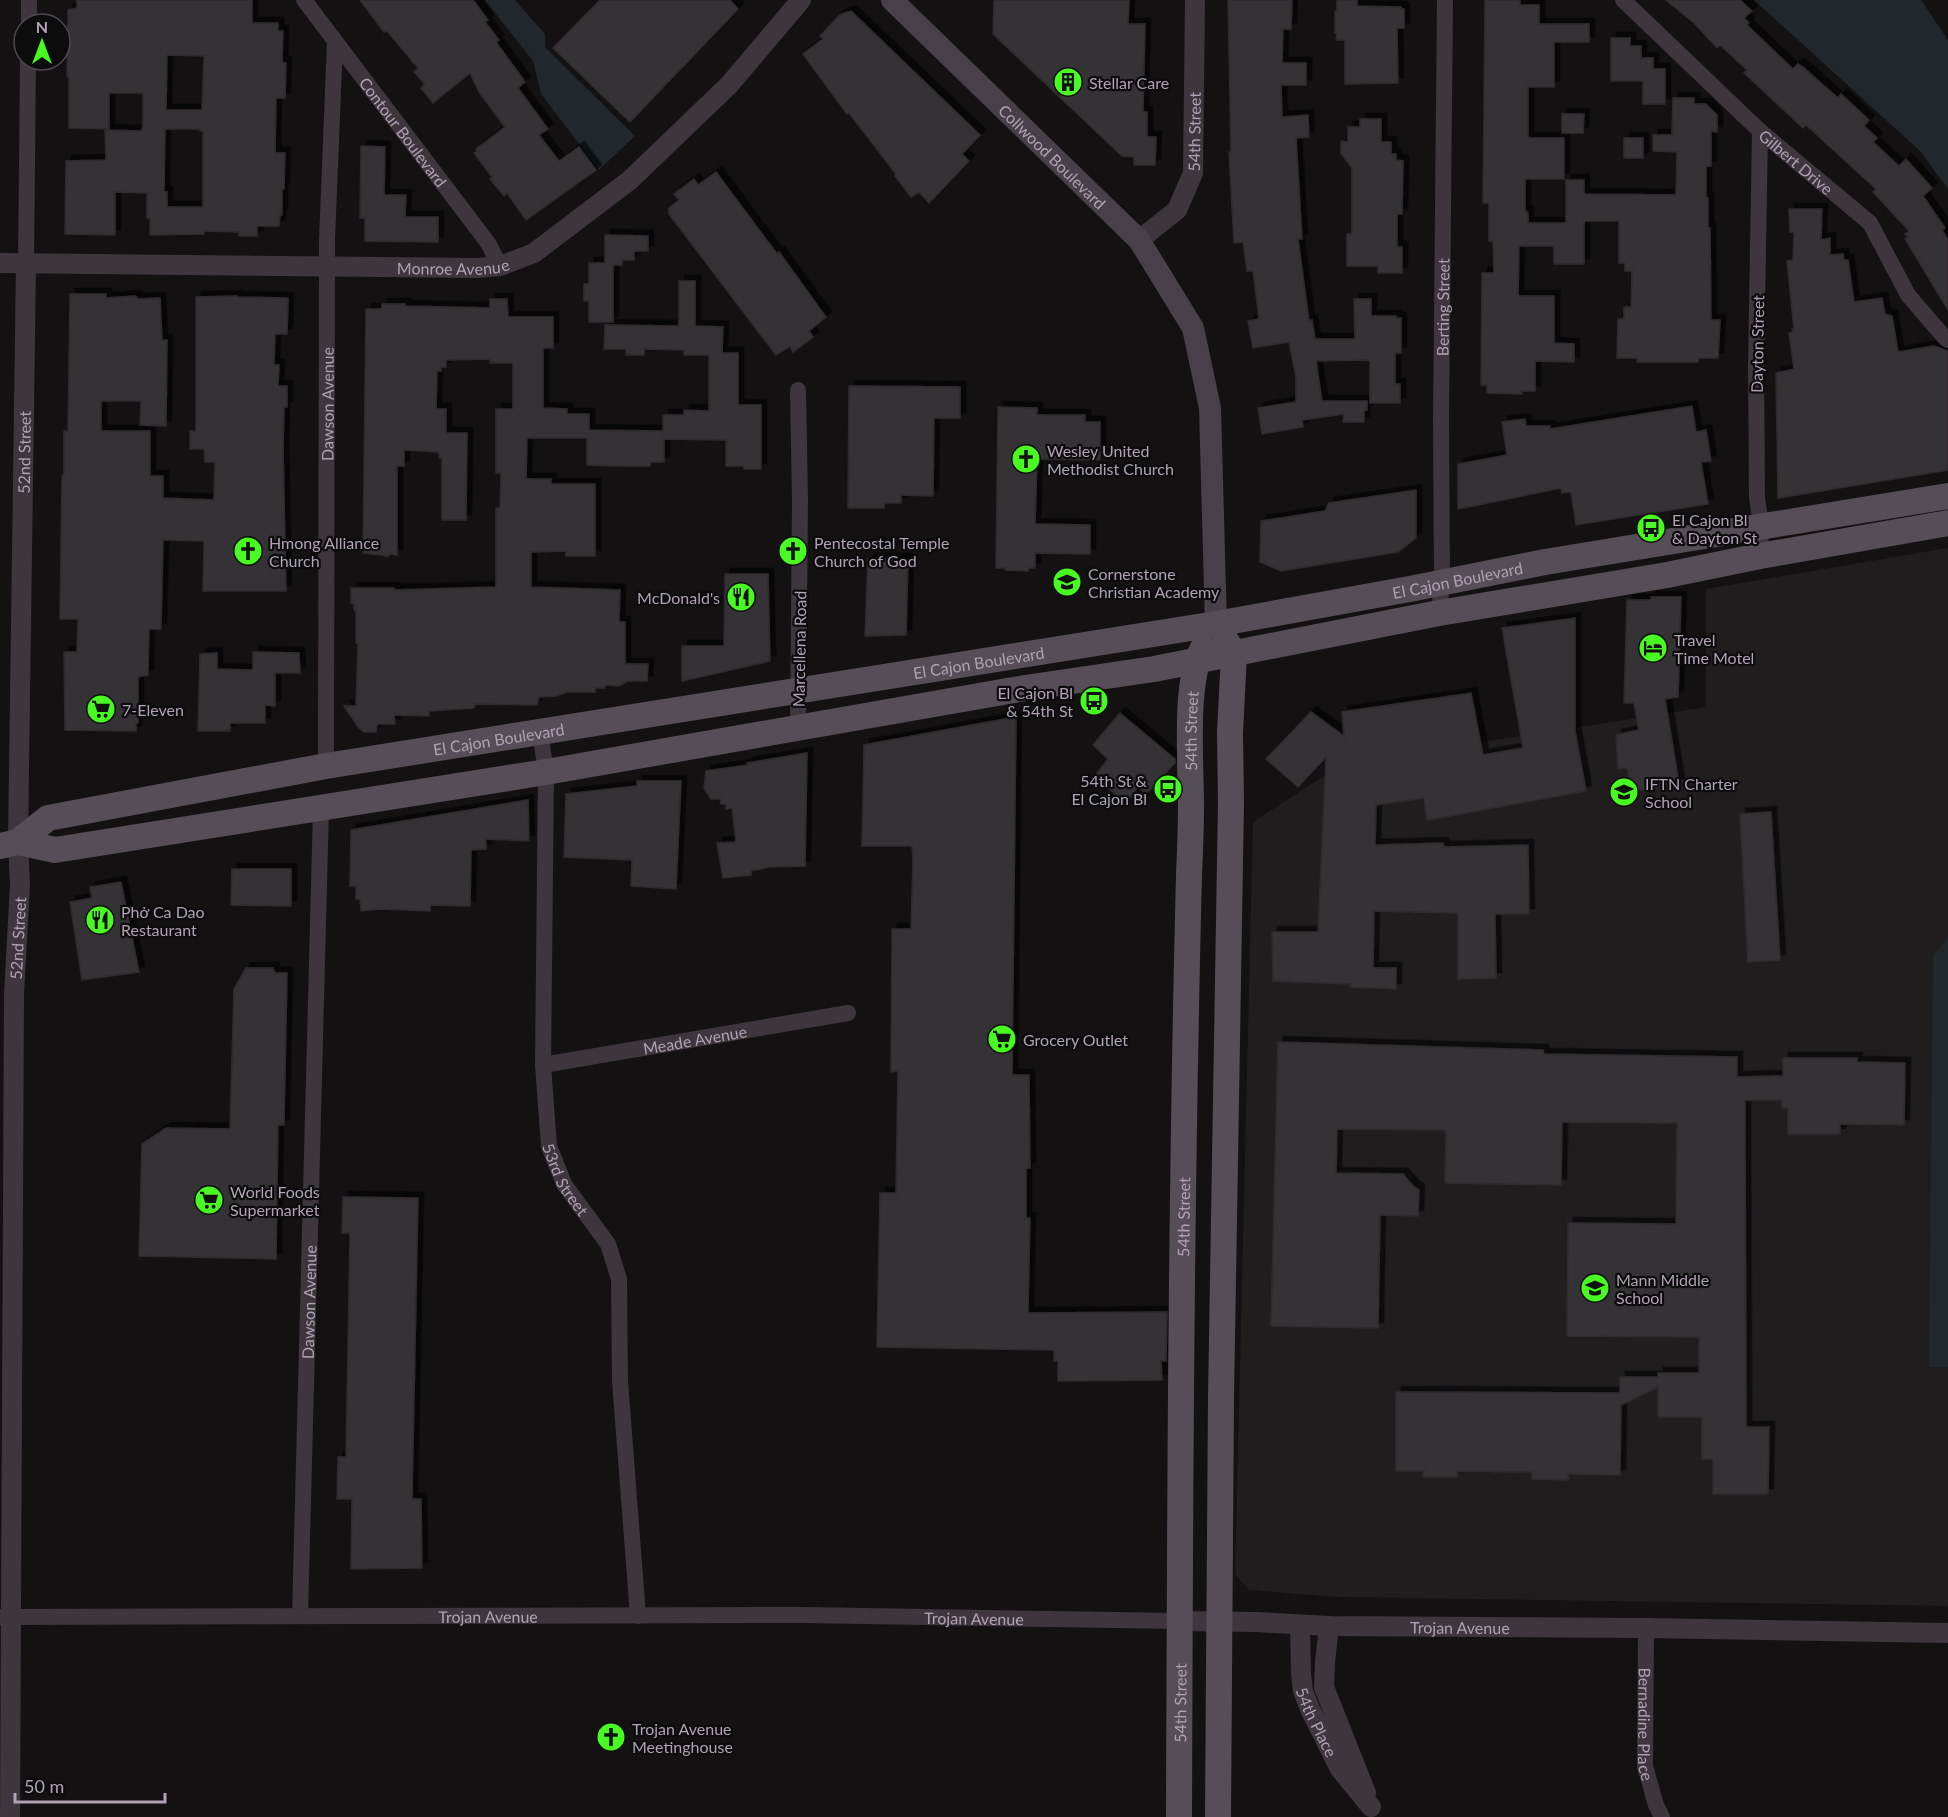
<svg xmlns="http://www.w3.org/2000/svg" width="1948" height="1817" viewBox="0 0 1948 1817" font-family="Lato,sans-serif">
  <defs>
    <filter id="shadow"><feDropShadow dx="5.5" dy="-5.5" stdDeviation="0" flood-color="#0009"/></filter>
  </defs>
  <rect width="100%" height="100%" fill="#131112"/>
  <path fill="#201d1f" d="M1948 548V1606L1339 1597 1249 1590 1235 1574 1253 822 1345 762 1562 730 1706 707V589Z"/>
  <g fill="#21272a">
    <path d="M485 0H515L545 34V47L635 136 599 170 541 94 533 61Z"/>
    <path d="M1754 0H1921L1948 40V189L1920 151Z"/>
    <path d="M1948 938V1367H1929L1933 955Z"/>
  </g>
  <g fill="#353034" stroke="#2f2b2e" stroke-width="1.5" fill-rule="evenodd" filter="url(#shadow)">
    <path d="M77 0H252V23H278V31H283L282 62 286 63 285 98H276L275 153H285L284 189H282V215H280L279 226H257V236H239V232L204 231V234L150 235V218H147V193L115 192V235L65 234 66 161 106 160 105 130 141 131 143 127V93H109V129L69 128V77H67L68 10 77 8ZM167 55 204 56 202 110H166ZM165 129H200V131H203V207H167V192H164Z"/>
    <path d="M360 0H473L488 20 485 22 499 40 496 42 525 82 518 88 548 129 539 135 559 161 579 147 596 170 526 220 507 193 504 196 490 179 492 177 474 153 477 151 476 149 505 127 479 92 470 73 433 103 421 88 425 84 414 72 418 68 387 31 384 32Z"/>
    <path d="M600 0H730L738 9 630 122 553 48Z"/>
    <path d="M994 0H1129L1128 24H1145L1143 112H1147V137H1156L1155 165H1134V157L1122 156 993 34Z"/>
    <path d="M1228 0H1292L1291 29H1283L1282 63H1306V85H1281L1282 117 1308 115 1309 137 1296 138 1302 239H1298L1309 321 1312 320 1315 339H1355L1354 299H1371V316H1396V318H1401V353H1395V384H1400V403H1370V360L1316 361 1322 401H1367V410L1364 411V422H1343L1344 414 1302 420 1303 427 1262 434 1258 408 1296 402V377L1289 342 1253 348 1248 321 1259 319 1253 271H1247L1243 242 1234 243 1229 152H1231Z"/>
    <path d="M1337 0H1357V6L1401 7V9H1404V28H1397L1398 83 1345 84V40H1336L1337 33H1335V11L1337 10Z"/>
    <path d="M1485 0H1520V5H1539V24H1589V42H1554V87H1528V138H1564V179H1525V210L1528 213V223H1566V180H1584V194L1676 195 1677 152 1653 151V135H1672L1673 98H1694V104H1706L1717 115V132L1711 131V166H1706V198H1708V228H1710L1711 320H1720L1718 358H1698V362H1637V358H1617L1618 319H1624V307H1631L1632 271H1625V263H1619V221H1584V264H1554V246H1519L1518 296H1554V343L1574 344V362L1535 361V391H1521L1522 394 1487 393V385H1481L1482 273H1494L1493 241H1489V203H1483Z"/>
    <path d="M1666 0H1740L1752 11 1744 18 1749 23 1747 25 1772 49 1793 69 1798 64 1803 67 1838 98 1841 94 1869 120 1864 126 1877 138 1873 142 1899 166 1906 159 1932 188 1923 196 1945 228 1942 230 1948 240V310L1905 239 1908 237 1905 234 1909 231 1873 192 1876 189 1806 125 1803 128 1744 73 1747 70 1720 45 1717 48 1694 23Z"/>
    <path d="M851 11 980 135 962 154 969 161 929 203 919 192 911 197 895 176 896 174 849 113 847 114 803 54 823 39 820 36 840 15Z"/>
    <path d="M1611 38H1630V46H1641V58H1653V69H1665V104H1643V81H1611Z"/>
    <path d="M1562 114H1584L1583 133H1562Z"/>
    <path d="M1360 119H1381V142H1391V154H1396V160L1403 161 1402 214H1397V247H1402V273H1378V266H1347V234H1352V168L1341 153V141L1348 142V127H1360Z"/>
    <rect x="1624" y="138" width="19" height="20"/>
    <path d="M361 146 385 147 384 195H406L405 217H438V242L365 241V218H360Z"/>
    <path d="M716 172 777 254 779 252 826 317 809 331 813 337 793 352 790 346 776 355 669 214V208L679 200 674 194 694 179 698 185Z"/>
    <path d="M1789 209H1822L1821 240 1830 238V255L1843 254 1844 260H1848L1854 302 1882 298 1885 314 1892 316 1898 352 1934 346 1948 351V470L1778 498 1776 373 1794 369 1789 333 1793 332 1792 329H1794L1787 261 1793 260 1794 232H1790Z"/>
    <path d="M605 235 648 236V251H634V260H622V265H613V322H589V301H584V284H589V263H605Z"/>
    <path d="M679 281H695V326L723 327 722 353H738V405H761V469H744V466H726V440L664 439V462H650V466H621L587 465V438H527L526 479H551V484H595V556H566V551L531 552V587L620 590 619 622H625V664H648L647 681H628L619 686 605 685V688H595V692H567L556 696 539 697 537 705 475 704 474 708 429 711V716L394 715 395 724H377L376 732H364L358 727 344 706H356L358 643H356V610H354V604L351 603V588H394V590L496 587V508H500L501 473H496V409H513V363H490V359L446 360V367H441V371H437L436 409H446V433H467L466 520H442V458H439V452L404 450V466H397V555L391 554 387 557 382 555 363 553 366 309H382V304H405V306L490 308V299H507L508 317H553V348H543V408L567 409V414H589V430L663 431V415H684V410L709 411V355H684V350L644 349V355H626V349H604L605 325 679 326Z"/>
    <path d="M70 294H106V298L135 296 139 299 160 298 162 340H167L166 426 140 425 141 401H101V431H150V476H163V498L214 500 215 462H205L204 449H190V431H196V297L237 296V297L288 298 287 334H275L274 365H279L278 386H287V407H284L283 447 286 591H203L204 541 163 540 161 629H149L148 675 138 677V723H136V731L65 730 64 652H77L78 619H60L62 475H64V431H68Z"/>
    <path d="M849 386 960 387V418H934L933 496 901 495V503H884V508H848Z"/>
    <path d="M1692 406 1696 432 1706 430 1711 461 1701 462 1708 504 1576 525 1571 492 1562 493 1561 488 1458 509V464L1507 455 1502 422 1525 419 1526 426H1550V429Z"/>
    <path d="M998 407 1037 408V415H1085V422H1100V460L1037 459 1035 524 1090 525V554L1035 553V568H1028V571L1005 570V568H996Z"/>
    <path d="M1416 490V538L1398 552 1281 571 1260 562 1261 521 1325 511 1329 503Z"/>
    <path d="M868 559H908L906 635 865 636Z"/>
    <path d="M725 574H768L770 661 682 681V646H724Z"/>
    <path d="M1651 597H1681L1678 697 1665 699 1679 784 1637 791 1636 784H1630L1627 768 1618 769 1616 735 1639 730 1634 703H1624L1627 600H1651Z"/>
    <path d="M1575 618V731L1586 791 1427 820 1424 798 1376 805 1375 845 1443 843 1444 847 1528 845 1529 914H1495L1496 978 1458 979V913L1374 911 1373 968H1396V989L1350 987V984L1273 981 1272 932H1318L1326 757 1298 787 1266 759 1311 712 1344 736 1342 712 1471 693 1483 755 1523 748 1502 628Z"/>
    <path d="M253 652 299 653 300 673H275V706L265 705V723H230V731H198L200 654 217 653V669L253 670Z"/>
    <path d="M1120 713 1175 759V763L1146 794 1138 787 1126 803 1094 777 1108 759 1093 745Z"/>
    <path d="M1016 717 1012 1075H1029L1030 1168H1026V1218H1030L1028 1313 1167 1312 1166 1361H1161L1162 1380 1058 1381V1360L1054 1361V1350L877 1347 880 1193H896L898 1071 891 1072 892 929H911L913 861 912 846H862L864 745Z"/>
    <path d="M807 753 805 866 769 867 751 871V875L723 878 717 843 736 842 732 808 726 809V804H721L720 799H711L704 788 706 771 748 765 747 763Z"/>
    <path d="M637 781H681L676 889 631 886 632 860 564 857 566 794 637 786Z"/>
    <path d="M528 800 529 841 486 839V849L471 850 470 906 430 905V911L380 909 361 911 360 899H356V886H350L351 830Z"/>
    <path d="M1771 812 1780 960 1748 962 1740 814Z"/>
    <path d="M232 869H291V906L231 905Z"/>
    <path d="M121 882 139 972 82 980 70 902 92 898 90 887Z"/>
    <path d="M246 968H273L275 973H287L284 1125H278L276 1259 139 1256 142 1144 166 1128 230 1129 234 989Z"/>
    <path d="M1278 1042 1543 1050 1544 1054 1737 1057V1077L1783 1076V1058H1857V1062L1905 1063 1904 1125 1840 1124V1134H1788V1108H1782V1100H1745L1746 1427H1769L1768 1494H1713V1459H1702V1417H1658V1387L1621 1405 1620 1475 1568 1474V1480L1532 1479V1472L1457 1471V1477H1423L1424 1471H1396V1392L1620 1393V1377H1658V1373H1699V1337L1567 1336 1568 1223 1676 1224 1677 1123 1562 1122 1561 1185 1445 1183 1446 1130 1337 1129 1336 1173 1403 1174 1414 1187 1419 1190 1418 1216 1380 1215 1378 1328 1271 1326Z"/>
    <path d="M343 1197 418 1198 412 1499H421L422 1568 351 1569 352 1499H337L338 1457H346L350 1233H342Z"/>
  </g>
  <g fill="none" stroke-linecap="round" stroke-linejoin="round">
    <g stroke="#3d363d" stroke-width="16">
      <path id="s1" d="M304 0 488 243 500 266"/>
      <path id="s2" d="M1623 0 1760 131 1870 223 1908 295 1945 338 1948 340"/>
      <path d="M29 24V0"/>
      <path d="M1760 131 1756 367 1757 497 1761 526 1760 556"/>
      <path d="M26 263 28 60"/>
      <path d="M798 390 800 501 798 729"/>
      <path id="s3" d="M1439 613 1442 583 1441 419 1445 0"/>
      <path id="s4" d="M540 732 546 772 543 1065 549 1146 564 1184 608 1244 619 1279 620 1381 638 1616"/>
      <path id="s5" d="M326 766 327 240 335 42"/>
      <path id="s6" d="M543 1065 848 1013"/>
      <path id="s7" d="M300 1616 321 808"/>
      <path id="s8" d="M0 1617 803 1615 1180 1621"/>
      <path id="s9" d="M1646 1628 1645 1766 1656 1805 1662 1817"/>
    </g>
    <g stroke="#3d363d" stroke-width="20">
      <path id="s10" d="M1139 240 1177 210 1193 173 1195 0"/>
      <path id="s11" d="M0 263 478 268 500 266 534 253 630 180 729 85 801 0"/>
      <path id="s12" d="M1180 1621 1256 1622 1329 1626 1646 1628 1948 1633"/>
      <path id="s13" d="M1300 1625 1301 1673 1303 1691 1310 1709 1340 1769 1371 1807"/>
      <path d="M1329 1626 1325 1662 1324 1687 1366 1793"/>
      <path id="s14" d="M10 1817 14 995 20 884 18 842 26 263"/>
    </g>
    <path stroke="#474048" stroke-width="22" id="s15" d="M892 0 1139 240 1193 328 1210 408 1216 624"/>
    <g stroke="#564e57" stroke-width="26">
      <path id="s16" d="M18 842 48 818 326 766 1216 624 1415 588 1545 562 1948 496"/>
      <path d="M0 846 18 842 55 850 546 772 1025 688 1154 669 1439 613 1667 575 1760 556 1948 523"/>
      <path id="s17" d="M1179 1817C1180 1503 1181 1189 1189 875 1190 852 1191 828 1191 805 1191 764 1184 681 1203 648"/>
      <path d="M1218 1817 1221 1398 1231 802 1230 733 1234 654 1225 639"/>
    </g>
  </g>
  <defs>
    <g id="building-disc" transform="scale(1.5)"><circle r="9.5" fill="#48fa21" stroke="#0d0c0d"/><path d="M-4-6H4V6H1V3H-1V6H-4ZM-2.5-4.3h1.7v1.8h-1.7ZM.8-4.3h1.7v1.8H.8ZM-2.5-1h1.7V.8h-1.7ZM.8-1h1.7V.8H.8Z" fill="#111"/></g>
    <g id="church-disc" transform="scale(1.5)"><circle r="9.5" fill="#48fa21" stroke="#0d0c0d"/><path d="M-1.2-6h2.4v3.5h3.3v2.4h-3.3V6h-2.4V-.1h-3.3v-2.4h3.3Z" fill="#111"/></g>
    <g id="bus-disc" transform="scale(1.5)"><circle r="9.5" fill="#48fa21" stroke="#0d0c0d"/><path d="M-5-6H5V4H4V6H2V4H-2V6H-4V4H-5ZM-3.5-4V0h7V-4ZM-3.5 1.2v1.5H-2V1.2ZM2 1.2v1.5H3.5V1.2Z" fill="#111"/></g>
    <g id="school-disc" transform="scale(1.5)"><circle r="9.5" fill="#48fa21" stroke="#0d0c0d"/><path d="M0-5L7-2L0 1L-7-2ZM-4 1L0 2.5L4 1V4Q0 6-4 4Z" fill="#111"/></g>
    <g id="restaurant-disc" transform="scale(1.5)"><circle r="9.5" fill="#48fa21" stroke="#0d0c0d"/><path d="M-5-6h1v4h1v-4h1v4h1v-4h1v5L-1.5 .5V6h-2V.5L-5-1ZM5-6V6H3V1.5H1.5Q1.5-4 5-6Z" fill="#111"/></g>
    <g id="hotel-disc" transform="scale(1.5)"><circle r="9.5" fill="#48fa21" stroke="#0d0c0d"/><path d="M-6-4.5h1.5V1H6V5H4.5V3h-9V5H-6ZM-4 0a1.8 1.8 0 1 1 3.6 0ZM.5 0V-2.5h3Q6-2.5 6 0Z" fill="#111"/></g>
    <g id="supermarket-disc" transform="scale(1.5)"><circle r="9.5" fill="#48fa21" stroke="#0d0c0d"/><path d="M-6-5.5h2.5l.6 2H6L4.5 2H-2.5L-4.4-4H-6ZM-1.5 3.2a1.3 1.3 0 1 0 .1 0ZM3 3.2a1.3 1.3 0 1 0 .1 0Z" fill="#111"/></g>
  </defs>
  <g fill-rule="evenodd">
    <use href="#building-disc" x="1068" y="82"/>
    <use href="#church-disc" x="1026" y="459"/>
    <use href="#bus-disc" x="1651" y="528"/>
    <use href="#church-disc" x="248" y="551"/>
    <use href="#church-disc" x="793" y="551"/>
    <use href="#school-disc" x="1067" y="582"/>
    <use href="#restaurant-disc" x="741" y="597"/>
    <use href="#hotel-disc" x="1653" y="648"/>
    <use href="#bus-disc" x="1094" y="701"/>
    <use href="#supermarket-disc" x="101" y="709"/>
    <use href="#bus-disc" x="1168" y="789"/>
    <use href="#school-disc" x="1624" y="792"/>
    <use href="#restaurant-disc" x="100" y="920"/>
    <use href="#supermarket-disc" x="1002" y="1039"/>
    <use href="#supermarket-disc" x="209" y="1200"/>
    <use href="#school-disc" x="1595" y="1288"/>
    <use href="#church-disc" x="611" y="1737"/>
  </g>
  <g text-anchor="middle" dominant-baseline="central" stroke-width="4.5" stroke-linejoin="round" paint-order="stroke">
    <g font-size="16" fill="#b1a1b4" stroke="#0d0c0d" text-anchor="start">
      <text x="1089" y="82">Stellar Care</text>
      <text x="1047" y="450">Wesley United<tspan x="1047" dy="18">Methodist Church</tspan></text>
      <text x="1672" y="519">El Cajon Bl<tspan x="1672" dy="18">&amp; Dayton St</tspan></text>
      <text x="269" y="542">Hmong Alliance<tspan x="269" dy="18">Church</tspan></text>
      <text x="814" y="542">Pentecostal Temple<tspan x="814" dy="18">Church of God</tspan></text>
      <text x="1088" y="573">Cornerstone<tspan x="1088" dy="18">Christian Academy</tspan></text>
      <text x="720" y="597" text-anchor="end">McDonald's</text>
      <text x="1674" y="639">Travel<tspan x="1674" dy="18">Time Motel</tspan></text>
      <text x="1073" y="692" text-anchor="end">El Cajon Bl<tspan x="1073" dy="18">&amp; 54th St</tspan></text>
      <text x="122" y="709">7-Eleven</text>
      <text x="1147" y="780" text-anchor="end">54th St &amp;<tspan x="1147" dy="18">El Cajon Bl</tspan></text>
      <text x="1645" y="783">IFTN Charter<tspan x="1645" dy="18">School</tspan></text>
      <text x="121" y="911">Phở Ca Dao<tspan x="121" dy="18">Restaurant</tspan></text>
      <text x="1023" y="1039">Grocery Outlet</text>
      <text x="230" y="1191">World Foods<tspan x="230" dy="18">Supermarket</tspan></text>
      <text x="1616" y="1279">Mann Middle<tspan x="1616" dy="18">School</tspan></text>
      <text x="632" y="1728">Trojan Avenue<tspan x="632" dy="18">Meetinghouse</tspan></text>
    </g>
    <g font-size="16" fill="#b1a1b4" stroke="#0d0c0d">
      <text stroke="none"><textPath href="#s10" startOffset="130">54th Street</textPath></text>
      <text stroke="none"><textPath href="#s1" startOffset="165">Contour Boulevard</textPath></text>
      <text stroke="none"><textPath href="#s15" startOffset="224">Collwood Boulevard</textPath></text>
      <text stroke="none"><textPath href="#s2" startOffset="237">Gilbert Drive</textPath></text>
      <text stroke="none"><textPath href="#s11" startOffset="453">Monroe Avenue</textPath></text>
      <text stroke="none"><textPath href="#s3" startOffset="306">Berting Street</textPath></text>
      <text transform="translate(1757 344) rotate(-89)">Dayton Street</text>
      <text stroke="none"><textPath href="#s5" startOffset="362">Dawson Avenue</textPath></text>
      <text stroke="none"><textPath href="#s14" startOffset="1365">52nd Street</textPath></text>
      <text stroke="none"><textPath href="#s16" startOffset="1468">El Cajon Boulevard</textPath></text>
      <text transform="translate(799 649) rotate(-89)">Marcellena Road</text>
      <text stroke="none"><textPath href="#s16" startOffset="982">El Cajon Boulevard</textPath></text>
      <text stroke="none"><textPath href="#s17" startOffset="1086">54th Street</textPath></text>
      <text stroke="none"><textPath href="#s16" startOffset="496">El Cajon Boulevard</textPath></text>
      <text stroke="none"><textPath href="#s14" startOffset="879">52nd Street</textPath></text>
      <text stroke="none"><textPath href="#s6" startOffset="154">Meade Avenue</textPath></text>
      <text stroke="none"><textPath href="#s4" startOffset="452">53rd Street</textPath></text>
      <text stroke="none"><textPath href="#s17" startOffset="600">54th Street</textPath></text>
      <text stroke="none"><textPath href="#s7" startOffset="314">Dawson Avenue</textPath></text>
      <text stroke="none"><textPath href="#s8" startOffset="488">Trojan Avenue</textPath></text>
      <text stroke="none"><textPath href="#s8" startOffset="974">Trojan Avenue</textPath></text>
      <text stroke="none"><textPath href="#s12" startOffset="280">Trojan Avenue</textPath></text>
      <text stroke="none"><textPath href="#s17" startOffset="114">54th Street</textPath></text>
      <text stroke="none"><textPath href="#s13" startOffset="100">54th Place</textPath></text>
      <text stroke="none"><textPath href="#s9" startOffset="96">Bernadine Place</textPath></text>
    </g>
  </g>
  <g transform="translate(42 42)"><circle r="28" fill="#0d0c0d" stroke="#4f4850" stroke-width="1.5"/>
  <path d="M0-4.5L10 22L0 15L-10 22Z" fill="#48fa21"/>
  <text y="-9" font-size="16" font-weight="bold" text-anchor="middle" fill="#b1a1b4">N</text>
  </g>
  <path d="M15 1793v9h150v-9" fill="none" stroke="#b1a1b4" stroke-width="3"/>
  <text x="24" y="1793" font-size="18" fill="#b1a1b4" stroke="#0d0c0d" stroke-width="4.5" paint-order="stroke">50 m</text>
</svg>
